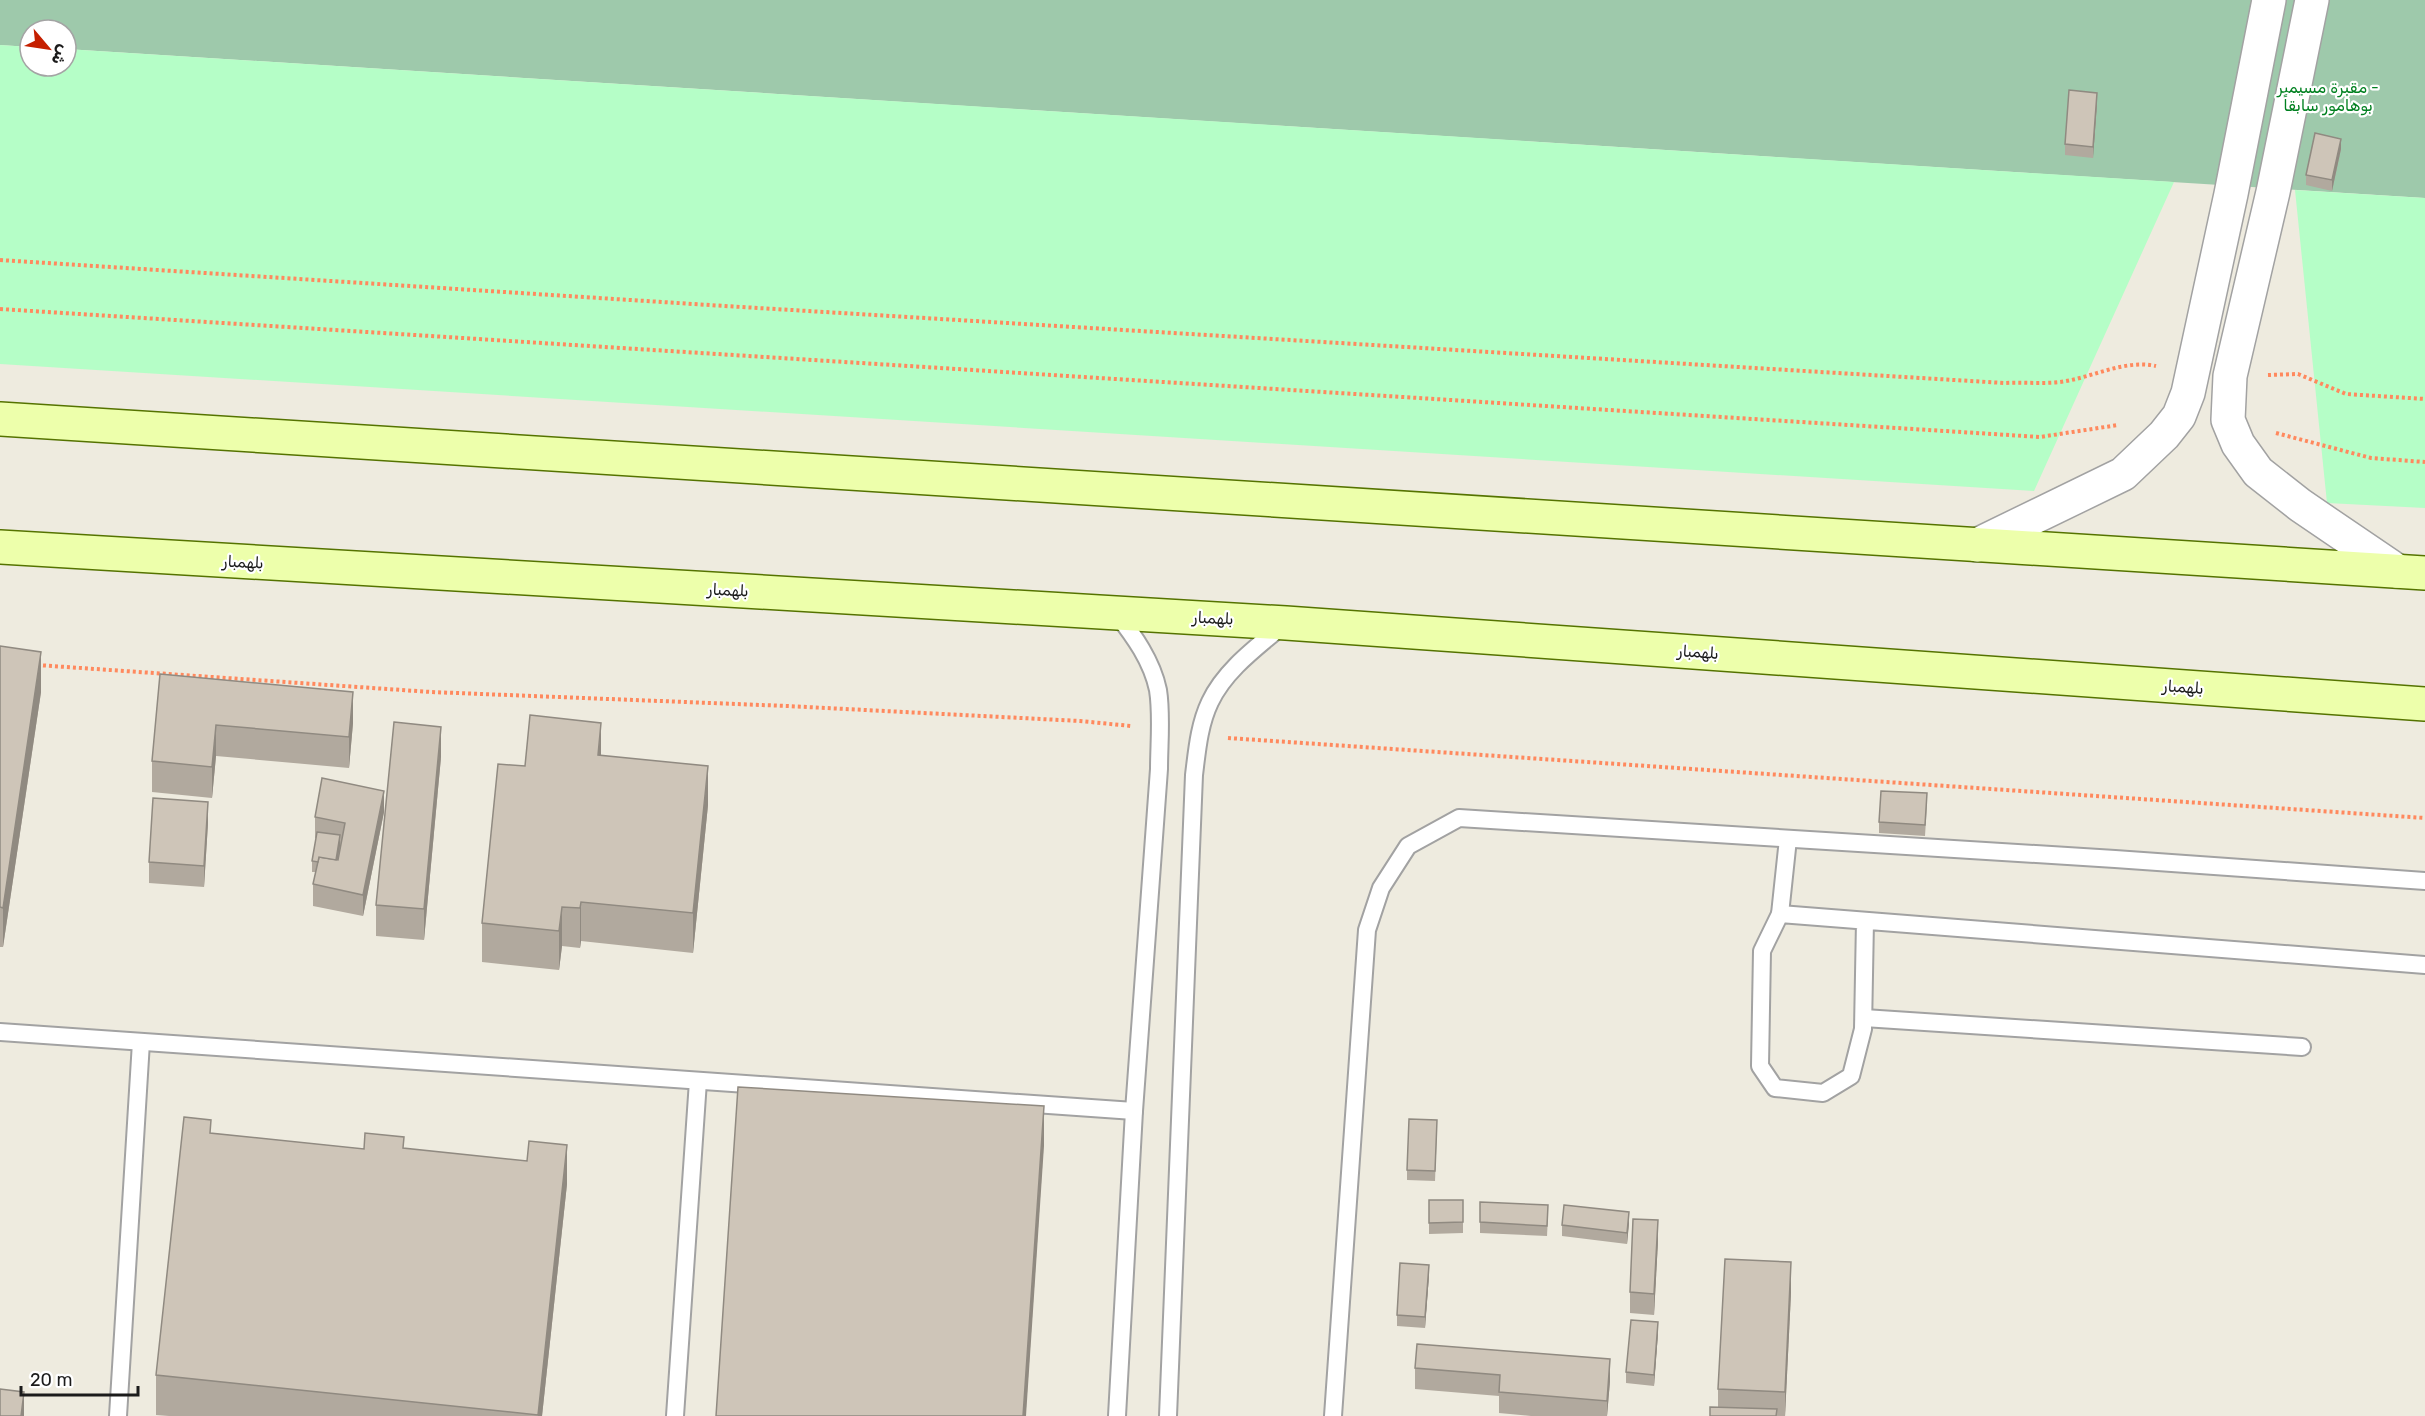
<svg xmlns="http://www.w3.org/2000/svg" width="2425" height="1416" viewBox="0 0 2425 1416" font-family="Rubik,Vazirmatn,sans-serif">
  <rect width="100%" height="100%" fill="#eeebdf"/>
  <path fill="#9ec9ab" d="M0 0H2425V198L66 49V30H30V47L0 45Z"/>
  <g fill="#b5fec7">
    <path d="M0 45 30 47V66H66V49L2174 182 2034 491 0 364Z"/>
    <path d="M2295 190 2425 198V508L2327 503Z"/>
  </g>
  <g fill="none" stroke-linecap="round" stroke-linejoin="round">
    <g stroke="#a2a2a2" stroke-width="20">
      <g id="lane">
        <path d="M1116 613C1134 636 1152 661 1158 690 1162 715 1159 744 1159 769L1134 1111 1117 1416"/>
        <path d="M1780 914 1788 839"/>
        <path d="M1865 921 1863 1029 1851 1076 1823 1093 1775 1088 1760 1066 1762 951 1780 914 2425 965"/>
        <path d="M1864 1018 2302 1047"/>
        <path d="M0 1032 1134 1111"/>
        <path d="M118 1416 141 1042"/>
        <path d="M675 1416 698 1081"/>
        <path d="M1168 1416 1194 775C1197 751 1199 725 1210 702 1225 670 1257 647 1283 625"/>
        <path d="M1333 1416 1367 930 1381 888 1408 846 1459 818 2115 859 2425 881"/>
      </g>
    </g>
    <g stroke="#a2a2a2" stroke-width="36">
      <g id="street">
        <path d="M2312 0 2273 192 2230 376 2228 420 2238 444 2258 472 2300 505 2397 571"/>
        <path d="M1977 545 2123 474 2164 435 2179 416 2188 393 2231 194 2269 0"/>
      </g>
    </g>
    <g stroke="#557300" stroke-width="36">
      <g id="secondary">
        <path d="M0 419 2425 573"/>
        <path d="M0 547 1286 623 2425 704"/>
      </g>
    </g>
    <g stroke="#ff895e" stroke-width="4" stroke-dasharray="3 3" stroke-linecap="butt">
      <path d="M0 260 725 306 2004 383C2023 382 2042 384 2060 382 2092 378 2124 359 2156 366"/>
      <path d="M0 309 2040 437 2118 425"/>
      <path d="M2268 375 2298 374 2346 394 2425 399"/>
      <path d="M2276 433 2371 458 2425 462"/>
      <path d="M37 665 431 692 787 706 1080 721 1131 726"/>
      <path d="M1228 738 2425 818"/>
    </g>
    <use href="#lane" stroke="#fff" stroke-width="16"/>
    <use href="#street" stroke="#fff" stroke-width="33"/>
    <use href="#secondary" stroke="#edffab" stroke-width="33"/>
  </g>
  <g fill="#b1a99e">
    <path d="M2097 103 2093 158 2065 155V144Z"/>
    <path d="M2341 149 2332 191 2306 185V175Z"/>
    <path d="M0 646 41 692 3 947H0Z"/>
    <path d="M160 674 353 723 349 768 216 756 212 798 152 792V761Z"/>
    <path d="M601 755 708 805 693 953 581 941 580 948 562 946 559 970 482 962V923L525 766Z"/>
    <path d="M441 757 424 940 376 936V905Z"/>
    <path d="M1927 804 1925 836 1879 833V822Z"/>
    <path d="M384 812 363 916 313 906V884L316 872H312V861L316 838H315V817Z"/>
    <path d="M208 823 204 887 149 883V862Z"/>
    <path d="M1437 1130 1435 1181 1407 1180V1170Z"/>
    <path d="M211 1133 364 1149H404L567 1184 542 1416H169L156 1415V1375Z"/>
    <path d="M1429 1200H1463V1233L1429 1234Z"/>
    <path d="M1548 1216 1547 1236 1480 1233V1222Z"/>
    <path d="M1629 1223 1627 1244 1562 1236V1225Z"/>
    <path d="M1658 1241 1654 1315 1630 1313V1292Z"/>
    <path d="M1429 1275 1425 1328 1397 1326V1315Z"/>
    <path d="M1791 1293 1785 1416H1710L1718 1407V1389Z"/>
    <path d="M1658 1333 1654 1386 1626 1383V1372Z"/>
    <path d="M1415 1368 1610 1381 1607 1416H1531L1499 1413V1396L1415 1389Z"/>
  </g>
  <g fill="#908a81">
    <path d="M2097 93V103L2093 158V147Z"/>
    <path d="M2341 139V149L2332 191V180Z"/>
    <path d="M41 652V692L3 947V908Z"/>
    <path d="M353 692V723L349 768V737Z"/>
    <path d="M601 723V762L598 755Z"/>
    <path d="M216 725V756L212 798V767Z"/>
    <path d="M441 727V757L424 940V909Z"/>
    <path d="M708 766V805L693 953V913Z"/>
    <path d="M384 791V812L363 916V895Z"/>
    <path d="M208 802V823L204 887V866Z"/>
    <path d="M340 835V846L335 876V865Z"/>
    <path d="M581 902V941L580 948V908Z"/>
    <path d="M562 907V946L559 970V931Z"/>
    <path d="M1044 1106V1146L1026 1416H1023Z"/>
    <path d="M567 1145V1184L542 1416H538Z"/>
    <path d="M1629 1212V1223L1627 1244V1233Z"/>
    <path d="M1658 1220V1241L1654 1315V1294Z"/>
    <path d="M1791 1262V1293L1785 1416V1392Z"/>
    <path d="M1429 1265V1275L1425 1328V1317Z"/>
    <path d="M1658 1322V1333L1654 1386V1375Z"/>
    <path d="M1610 1359V1381L1607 1416V1401Z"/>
    <path d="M24 1392V1416H21Z"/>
  </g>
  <g fill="#cec5b8" stroke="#908a81" stroke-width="1.5">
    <path d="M2069 90 2097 93 2093 147 2065 144Z"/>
    <path d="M2315 133 2341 139 2332 180 2306 175Z"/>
    <path d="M0 646 41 652 3 908 0 907Z"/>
    <path d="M160 674 353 692 349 737 216 725 212 767 152 761Z"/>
    <path d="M530 715 601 723 598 755 708 766 693 913 581 902 580 908 562 907 559 931 482 923 498 764 525 766Z"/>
    <path d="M394 722 441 727 424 909 376 905Z"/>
    <path d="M322 778 384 791 363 895 313 884 319 857 338 860 345 823 315 817Z"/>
    <path d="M1881 791 1927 793 1925 825 1879 822Z"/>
    <path d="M153 798 208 802 204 866 149 862Z"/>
    <path d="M317 832 340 835 336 860 319 857 318 862 312 861Z"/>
    <path d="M738 1087 1044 1106 1023 1416H716Z"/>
    <path d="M184 1117 211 1120 210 1133 364 1149 365 1133 404 1137 403 1148 527 1161 529 1141 567 1145 538 1415 156 1375Z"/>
    <path d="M1409 1119 1437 1120 1435 1171 1407 1170Z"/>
    <path d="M1429 1200H1463V1222L1429 1223Z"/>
    <path d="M1480 1202 1548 1205 1547 1226 1480 1222Z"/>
    <path d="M1564 1205 1629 1212 1627 1233 1562 1225Z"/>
    <path d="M1633 1219 1658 1220 1654 1294 1630 1292Z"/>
    <path d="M1725 1259 1791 1262 1785 1392 1718 1389Z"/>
    <path d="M1400 1263 1429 1265 1425 1317 1397 1315Z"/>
    <path d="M1631 1320 1658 1322 1654 1375 1626 1372Z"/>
    <path d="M1417 1344 1610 1359 1607 1401 1499 1392 1500 1375 1415 1368Z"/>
    <path d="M0 1389 24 1392 21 1416H0Z"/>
    <path d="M1710 1407 1777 1409 1776 1416H1710Z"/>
  </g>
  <g text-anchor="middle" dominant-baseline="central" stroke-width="4.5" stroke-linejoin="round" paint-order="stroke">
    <g font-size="16" fill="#018020" stroke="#fff">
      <text x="2328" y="87">مقبرة مسيمير -<tspan x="2328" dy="18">بوهامور سابقاً</tspan></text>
    </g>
    <g font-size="16" fill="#1b1b1b" stroke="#fff">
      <text transform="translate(243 562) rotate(3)">بلهمبار</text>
      <text transform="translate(728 590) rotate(3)">بلهمبار</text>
      <text transform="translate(1213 618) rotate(3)">بلهمبار</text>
      <text transform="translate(1698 652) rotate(4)">بلهمبار</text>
      <text transform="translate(2183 687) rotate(4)">بلهمبار</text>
    </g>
  </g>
  <g transform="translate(48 48) rotate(119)"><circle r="28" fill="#ffffff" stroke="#a4a4a4" stroke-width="1.5"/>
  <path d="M0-4.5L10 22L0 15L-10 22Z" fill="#c51f00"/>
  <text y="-9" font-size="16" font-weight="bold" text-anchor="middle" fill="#1b1b1b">ش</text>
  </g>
  <path d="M21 1386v9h117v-9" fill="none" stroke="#1b1b1b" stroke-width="3"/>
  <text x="30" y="1386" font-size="18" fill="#1b1b1b" stroke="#ffffff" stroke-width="4.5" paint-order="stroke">20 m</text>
</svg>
